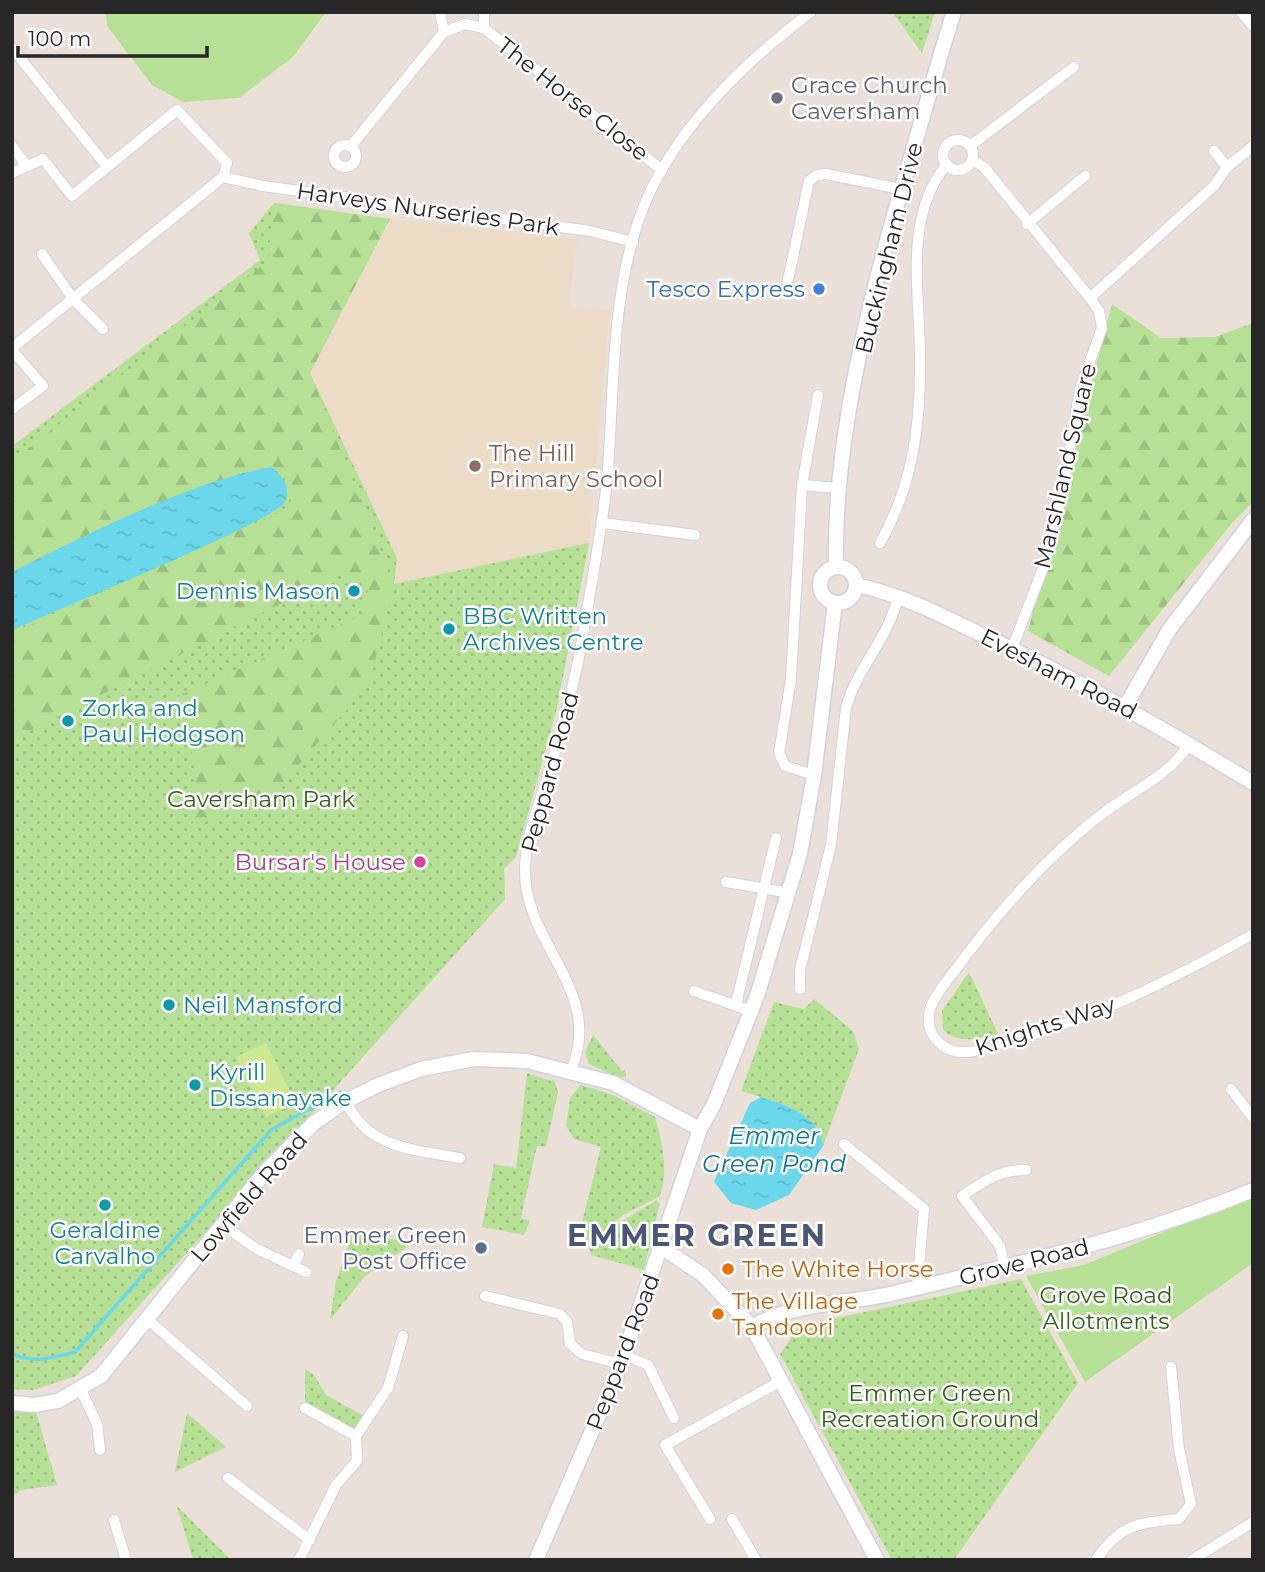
<svg xmlns="http://www.w3.org/2000/svg" width="1265" height="1572" viewBox="0 0 1265 1572" font-family="Montserrat,sans-serif">
  <defs>
    <pattern id="grass-dots" width="8" height="8" patternUnits="userSpaceOnUse" patternTransform="scale(1.75)"><rect width="8" height="8" fill="#b6e095"/><path d="M2 2h.1M6 6h.1" fill="none" stroke="#9cc080" stroke-width="1.8" stroke-linecap="round"/></pattern>
    <pattern id="forest-firs" width="22" height="20" patternUnits="userSpaceOnUse" patternTransform="scale(1.75)"><rect width="22" height="20" fill="#b6e095"/><path d="M5 1l3.5 6h-7zM16 11l3.5 6h-7z" fill="#9cc080"/></pattern>
    <pattern id="water-ripples" width="26" height="14" patternUnits="userSpaceOnUse" patternTransform="scale(1.75)"><rect width="26" height="14" fill="#6bd7eb"/><path d="M2 4q2-2 4 0t4 0M15 11q2-2 4 0t4 0" fill="none" stroke="#5db9ca"/></pattern>
  </defs>
  <rect width="100%" height="100%" fill="#eae0d8"/>
  <path fill="#ecdcc7" d="M390 219 577 239 569 306 610 310 589 543 394 585 310 373 343 304Z"/>
  <g fill="url(#grass-dots)">
    <path d="M892 12H935L922 53Z"/>
    <path d="M274 203 390 219 343 304 310 373 397 558 394 584 589 543 557 708 516 857 504 869 505 899 76 1376 33 1390 12 1389V446L260 260 249 233Z"/>
    <path d="M969 972 998 1034C979 1038 959 1045 943 1030L942 1011Z"/>
    <path d="M814 999 853 1031 859 1049 823 1146C816 1108 773 1101 741 1091L774 1002 804 1009Z"/>
    <path d="M593 1035 622 1071 625 1070 626 1076 619 1078 589 1064 585 1053Z"/>
    <path d="M527 1073 551 1081 554 1079 558 1092 546 1147 537 1146 521 1218 530 1221 524 1235 482 1227 494 1164 516 1168Z"/>
    <path d="M581 1085 611 1094 655 1117C662 1142 669 1171 660 1196L623 1215 583 1248 576 1246 601 1147 574 1139 566 1126 570 1098Z"/>
    <path d="M656 1201 660 1203 644 1270 591 1255 589 1247C610 1229 631 1214 656 1201Z"/>
    <path d="M353 1232 413 1243 364 1277 330 1320 336 1281Z"/>
    <path d="M1021 1279 1078 1383 954 1560H892L780 1354 799 1326Z"/>
    <path d="M305 1369 314 1375 326 1395 369 1419 356 1436 305 1408Z"/>
    <path d="M12 1403 34 1405 57 1485 21 1490 12 1496Z"/>
    <path d="M187 1413 226 1447 175 1472 187 1414Z"/>
    <path d="M177 1506 230 1559 229 1560H193Z"/>
  </g>
  <g fill="url(#forest-firs)">
    <path d="M274 203 390 219 310 373 394 585 369 684 282 784 192 829C199 770 194 753 176 697L362 615 369 584 337 575 12 740V633L291 507 288 474 271 467 12 581V461L268 261Z"/>
    <path d="M1112 304 1161 338 1215 337 1253 323V502L1232 523 1109 676 1028 631Z"/>
  </g>
  <g fill="#b6e095">
    <path d="M106 12H326L293 57 239 98 183 102 152 85 107 26Z"/>
    <path d="M1253 1195V1263L1085 1382 1026 1276 1084 1265Z"/>
  </g>
  <path fill="#cce890" d="M266 1043 296 1103 266 1117 236 1057Z"/>
  <g fill="url(#water-ripples)">
    <path d="M271 467C282 475 293 489 284 503 274 521 48 614 12 630V572C85 535 192 481 271 467Z"/>
    <path d="M761 1097C789 1106 818 1115 823 1146L789 1195 756 1210 731 1203 714 1182 750 1103Z"/>
  </g>
  <g fill="none" stroke-linecap="round" stroke-linejoin="round">
    <path stroke="#6bd7eb" stroke-width="3.5" d="M12 1353C32 1365 55 1357 75 1352L271 1130 340 1092"/>
    <g stroke="#ced3e0" stroke-width="12">
      <g id="street">
        <path d="M440 12 444 32 465 24 484 28V12"/>
        <path d="M1241 12 1253 26"/>
        <path d="M484 28 662 170"/>
        <path d="M12 48 107 167 177 110 227 163 223 177 12 348"/>
        <circle cx="958" cy="155" r="15"/>
        <circle cx="345" cy="156" r="11"/>
        <path d="M12 146 27 166"/>
        <path d="M351 146 444 32"/>
        <path d="M970 146 1074 67"/>
        <path d="M1214 151 1227 167"/>
        <path d="M972 160 984 167 1090 298 1099 311 1102 328 1080 389 1063 490 1043 568 1012 649"/>
        <path d="M12 173 43 159 72 196 107 167"/>
        <path d="M223 177 263 186 590 231 633 242"/>
        <path d="M1027 224 1085 176"/>
        <path d="M42 254 74 300 103 329"/>
        <path d="M786 289 809 181 817 175 826 174 901 189"/>
        <path d="M1090 298 1214 186 1227 167 1253 146"/>
        <path d="M12 350 43 386 12 409"/>
        <path d="M802 485 839 488"/>
        <path d="M603 523 695 535"/>
        <path d="M880 543C913 486 921 422 920 357 920 293 903 219 946 165"/>
        <path d="M1188 745C1170 775 1133 791 1106 811 1049 854 998 912 956 969 947 981 935 994 930 1009 926 1024 931 1037 943 1046 960 1059 987 1048 1005 1043 1093 1019 1174 979 1253 934"/>
        <path d="M814 775 785 766 779 753 791 679 802 485 818 395"/>
        <path d="M726 882 790 893"/>
        <path d="M800 989V970L831 845 846 708C857 667 890 637 898 596"/>
        <path d="M694 991 751 1011"/>
        <path d="M736 1004 776 838"/>
        <path d="M571 1071C605 990 524 945 525 870 525 838 539 805 548 775 561 732 573 691 581 646 590 591 601 537 607 481 616 380 608 261 661 171 698 107 753 56 811 12"/>
        <path d="M1231 1089 1253 1118"/>
        <path d="M346 1101C366 1148 415 1150 460 1158"/>
        <path d="M844 1144 924 1209 917 1288"/>
        <path d="M223 1225 255 1248 306 1272"/>
        <path d="M293 1266 299 1254"/>
        <path d="M1005 1269 1000 1246 962 1196C983 1182 1000 1169 1026 1170"/>
        <path d="M485 1296 560 1314 567 1322 570 1344 582 1354 621 1364"/>
        <path d="M147 1319 247 1406"/>
        <path d="M624 1355 648 1365 674 1418"/>
        <path d="M81 1390 97 1424 100 1450"/>
        <path d="M356 1436 388 1388 403 1336"/>
        <path d="M228 1478 310 1540"/>
        <path d="M710 1519 665 1445 781 1381"/>
        <path d="M732 1519 756 1560"/>
        <path d="M114 1520 126 1560"/>
        <path d="M299 1560 336 1485 357 1461 356 1436 305 1408"/>
        <path d="M1096 1560C1120 1524 1138 1523 1179 1519L1191 1504 1179 1449 1171 1367"/>
        <path d="M1192 1560 1253 1522"/>
      </g>
    </g>
    <g stroke="#ced3e0" stroke-width="17">
      <g id="secondary">
        <path d="M836 567C833 439 871 292 907 170 923 118 937 64 954 12"/>
        <circle cx="838" cy="585" r="18"/>
        <path d="M856 585C900 594 939 614 980 634 1074 677 1164 729 1253 783"/>
        <path d="M1125 707 1169 630 1253 520"/>
        <path d="M661 1247 703 1275 752 1327 877 1560"/>
        <path d="M752 1327C794 1302 848 1304 895 1293 1018 1264 1136 1238 1253 1190"/>
        <path d="M12 1403 34 1405 58 1401 101 1376 265 1172 314 1123 346 1101 378 1085 421 1069 474 1059 527 1061 613 1083 700 1129"/>
        <path d="M536 1560 621 1364 700 1129 714 1104 757 996 800 854 814 775 835 603"/>
      </g>
    </g>
    <use href="#street" stroke="#fff" stroke-width="10"/>
    <use href="#secondary" stroke="#fff" stroke-width="14"/>
  </g>
  <circle fill="#6b7280" stroke="#fff" stroke-width="2.5" cx="777" cy="98" r="7"/>
  <circle fill="#3f7fe0" stroke="#fff" stroke-width="2.5" cx="819" cy="289" r="7"/>
  <circle fill="#8d6e63" stroke="#fff" stroke-width="2.5" cx="475" cy="466" r="7"/>
  <g fill="#0f9aa8" stroke="#fff" stroke-width="2.5">
    <circle cx="354" cy="591" r="7"/>
    <circle cx="449" cy="629" r="7"/>
    <circle cx="68" cy="721" r="7"/>
    <circle cx="169" cy="1005" r="7"/>
    <circle cx="195" cy="1085" r="7"/>
    <circle cx="105" cy="1205" r="7"/>
  </g>
  <circle fill="#d1479c" stroke="#fff" stroke-width="2.5" cx="420" cy="862" r="7"/>
  <circle fill="#5c6f8a" stroke="#fff" stroke-width="2.5" cx="481" cy="1248" r="7"/>
  <g fill="#e8710a" stroke="#fff" stroke-width="2.5">
    <circle cx="728" cy="1269" r="7"/>
    <circle cx="718" cy="1314" r="7"/>
  </g>
  <g text-anchor="middle" dominant-baseline="central" stroke-width="5" stroke-linejoin="round" paint-order="stroke">
    <g font-size="23" fill="#5b616d" stroke="#fff" text-anchor="start">
      <text x="791" y="85">Grace Church<tspan x="791" dy="26">Caversham</tspan></text>
    </g>
    <g font-size="23" fill="#272727" stroke="#fff">
      <text transform="translate(573 99) rotate(38)">The Horse Close</text>
      <text transform="translate(428 209) rotate(8)">Harveys Nurseries Park</text>
      <text transform="translate(889 248) rotate(-76)">Buckingham Drive</text>
      <text transform="translate(1065 466) rotate(-77)">Marshland Square</text>
      <text transform="translate(1059 674) rotate(27)">Evesham Road</text>
      <text transform="translate(550 772) rotate(-75)">Peppard Road</text>
      <text transform="translate(1045 1026) rotate(-18)">Knights Way</text>
      <text transform="translate(249 1197) rotate(-49)">Lowfield Road</text>
      <text transform="translate(1024 1262) rotate(-14)">Grove Road</text>
      <text transform="translate(623 1352) rotate(-69)">Peppard Road</text>
    </g>
    <g font-size="23" fill="#366cbe" stroke="#fff" text-anchor="end">
      <text x="805" y="289">Tesco Express</text>
    </g>
    <g font-size="23" fill="#785e54" stroke="#fff" text-anchor="start">
      <text x="489" y="453">The Hill<tspan x="489" dy="26">Primary School</tspan></text>
    </g>
    <g font-size="23" fill="#0d838f" stroke="#fff" text-anchor="start">
      <text x="340" y="591" text-anchor="end">Dennis Mason</text>
      <text x="463" y="616">BBC Written<tspan x="463" dy="26">Archives Centre</tspan></text>
      <text x="82" y="708">Zorka and<tspan x="82" dy="26">Paul Hodgson</tspan></text>
      <text x="183" y="1005">Neil Mansford</text>
      <text x="209" y="1072">Kyrill<tspan x="209" dy="26">Dissanayake</tspan></text>
      <text x="105" y="1230" text-anchor="middle">Geraldine<tspan x="105" dy="26">Carvalho</tspan></text>
    </g>
    <g font-size="23" fill="#30611a" stroke="#fff">
      <text x="261" y="799">Caversham Park</text>
      <text x="1106" y="1295">Grove Road<tspan x="1106" dy="26">Allotments</tspan></text>
      <text x="930" y="1393">Emmer Green<tspan x="930" dy="26">Recreation Ground</tspan></text>
    </g>
    <g font-size="23" fill="#b23c85" stroke="#fff" text-anchor="end">
      <text x="406" y="862">Bursar's House</text>
    </g>
    <g font-size="23" fill="#4e5e75" stroke="#fff" text-anchor="end">
      <text x="467" y="1235">Emmer Green<tspan x="467" dy="26">Post Office</tspan></text>
    </g>
    <g font-size="23" fill="#c56008" stroke="#fff" text-anchor="start">
      <text x="742" y="1269">The White Horse</text>
      <text x="732" y="1301">The Village<tspan x="732" dy="26">Tandoori</tspan></text>
    </g>
    <g font-size="24" font-style="italic" fill="#0f7493" stroke="#fff">
      <text x="774" y="1135">Emmer<tspan x="774" dy="28">Green Pond</tspan></text>
    </g>
    <g font-size="30" font-weight="bold" letter-spacing="2" fill="#495676" stroke="#fff">
      <text x="697" y="1235">EMMER GREEN</text>
    </g>
  </g>
  <rect width="1265" height="1572" fill="none" stroke="#272727" stroke-width="28"/>
  <path d="M18 46v10h189v-10" fill="none" stroke="#272727" stroke-width="3.5"/>
  <text x="28" y="46" font-size="21" fill="#272727" stroke="#ffffff" stroke-width="5" paint-order="stroke">100 m</text>
</svg>
